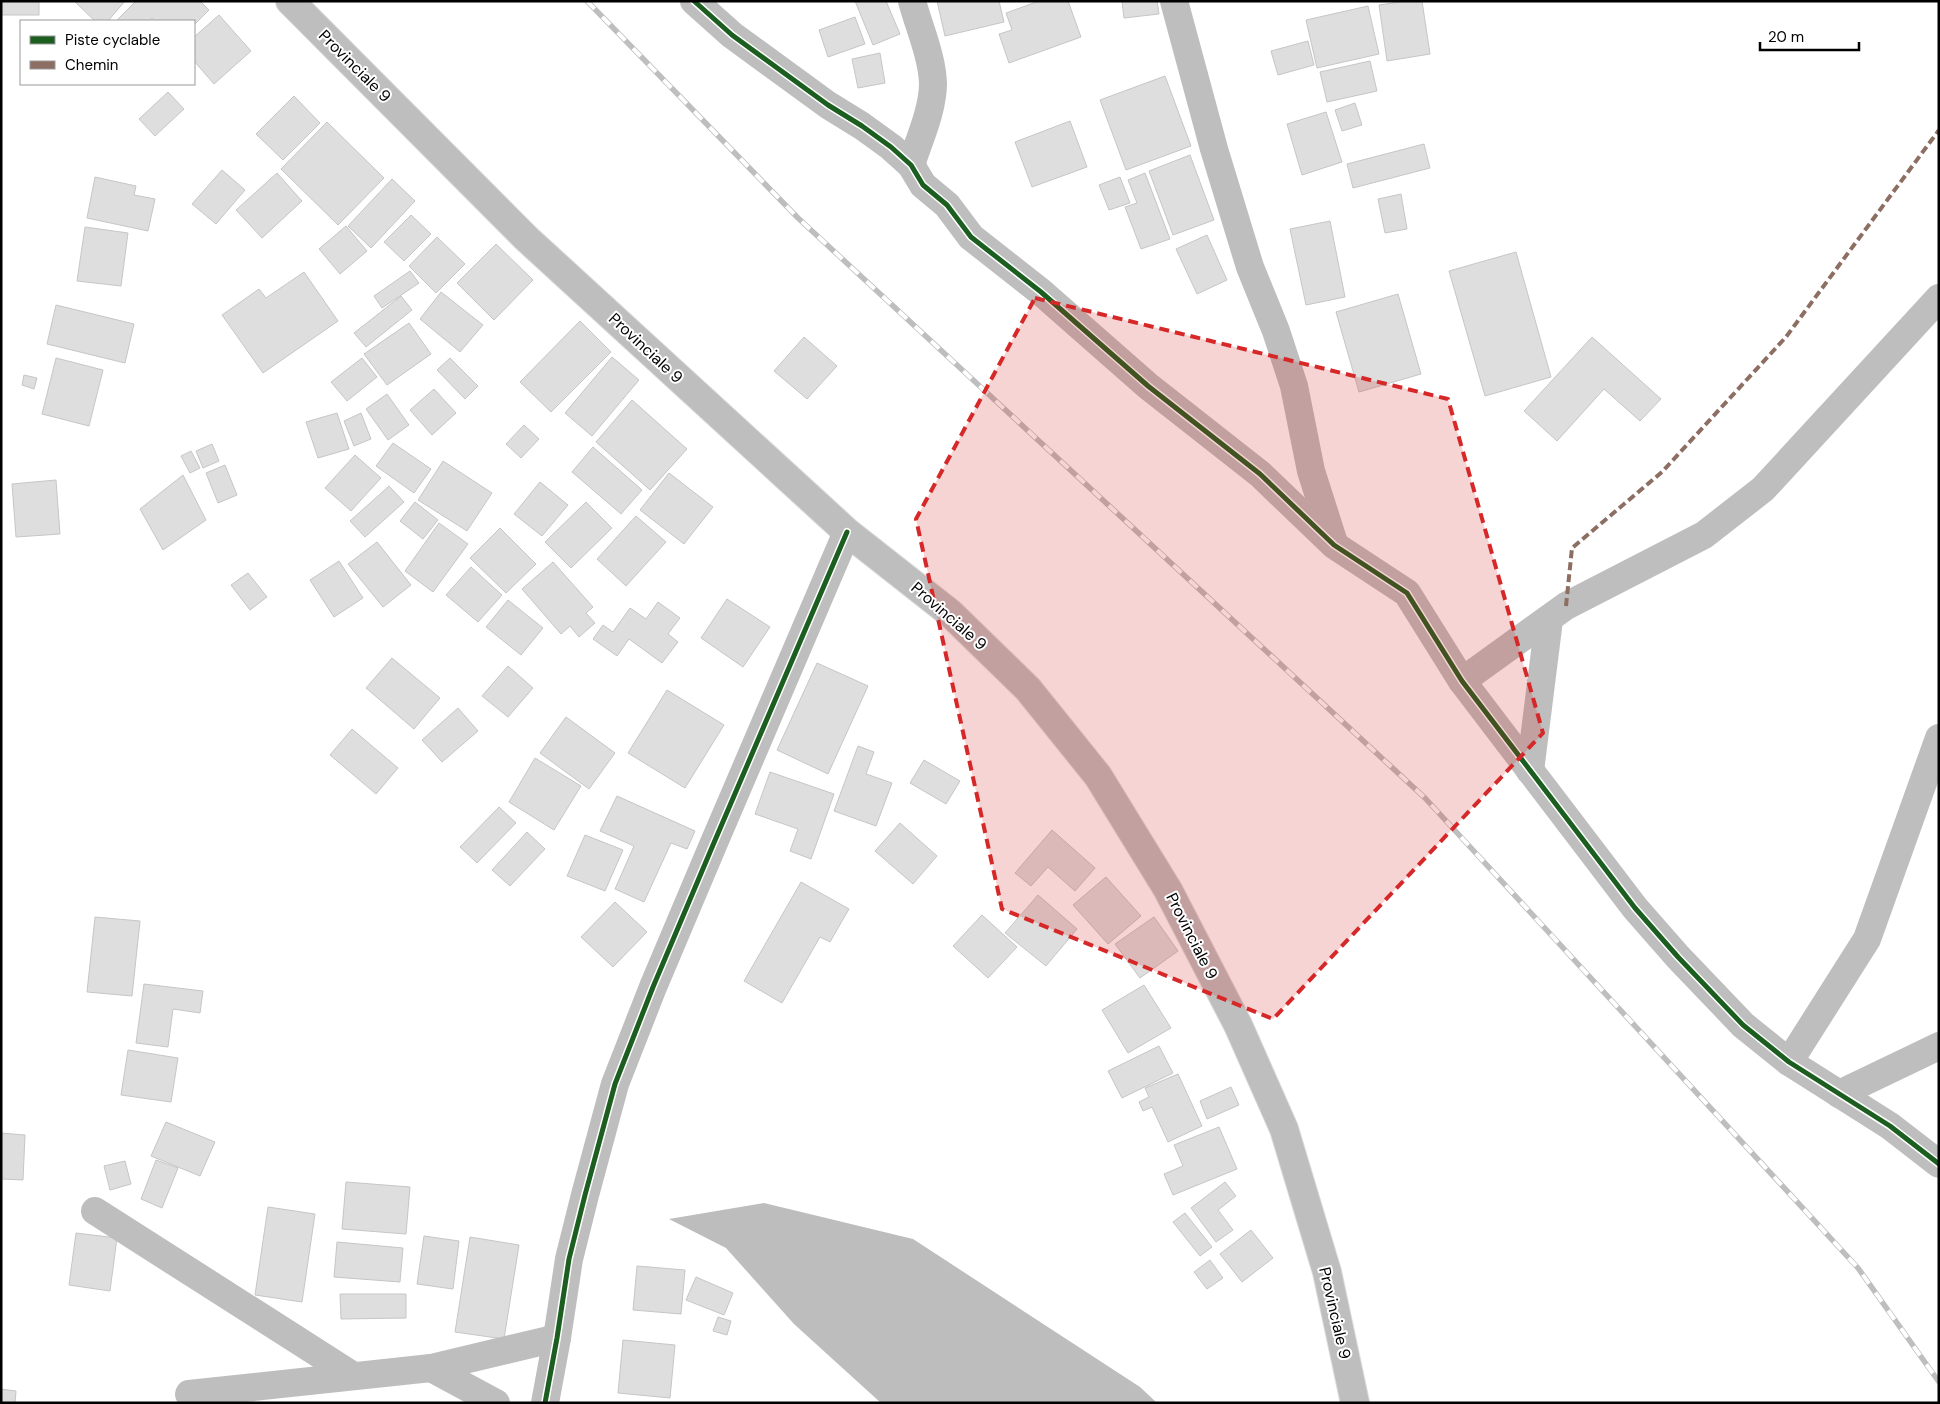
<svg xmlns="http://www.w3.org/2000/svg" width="1940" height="1404" viewBox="0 0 1940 1404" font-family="'DM Sans',sans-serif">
  <rect width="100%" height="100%" fill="#fff"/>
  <path fill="#bdbdbd" d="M764 1203 913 1239 1140 1387 1157 1403H881L794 1324 726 1248 669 1219Z"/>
  <g fill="#dedede" stroke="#c6c6c6">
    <rect x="1" y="1" width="38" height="14"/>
    <path d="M74 1H125L108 21H95Z"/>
    <path d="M136 1H200L209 10 194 25V21H155L152 18 149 21H116Z"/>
    <path d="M855 1H886L900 34 873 45Z"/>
    <path d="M937 1H999L1004 22 945 36Z"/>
    <path d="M1039 1H1068L1081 37 1009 63 999 34 1012 30 1006 13Z"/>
    <path d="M1122 1H1157L1159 14 1124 18Z"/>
    <path d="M1406 1H1422L1430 54 1387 61 1379 5Z"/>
    <path d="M1368 6 1379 54 1317 68 1306 20Z"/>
    <path d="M219 15 251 51 214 84 194 61V37Z"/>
    <path d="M855 17 865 44 828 57 819 30Z"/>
    <path d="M1308 41 1314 65 1278 75 1271 51Z"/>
    <path d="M880 53 885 83 858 88 852 59Z"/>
    <path d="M1370 61 1377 91 1327 102 1320 72Z"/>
    <path d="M1165 76 1191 146 1126 170 1100 100Z"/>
    <path d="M168 92 184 109 155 136 139 119Z"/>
    <path d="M294 96 320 123 283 160 256 134Z"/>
    <path d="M1355 103 1362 125 1342 131 1335 110Z"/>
    <path d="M1326 112 1342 162 1302 175 1287 124Z"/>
    <path d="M1070 121 1087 167 1032 187 1015 142Z"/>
    <path d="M327 122 384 178 338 225 281 169Z"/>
    <path d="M1424 144 1430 168 1353 188 1347 164Z"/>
    <path d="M1190 155 1214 220 1173 235 1149 171Z"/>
    <path d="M222 170 245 190 216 224 192 204Z"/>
    <path d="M277 173 302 201 262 238 236 210Z"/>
    <path d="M1145 173 1170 239 1141 249 1125 207 1137 203 1128 180Z"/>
    <path d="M95 177 136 186 134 195 155 199 148 231 87 218Z"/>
    <path d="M1120 177 1130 203 1109 210 1099 185Z"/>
    <path d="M392 179 415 201 371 248 348 226Z"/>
    <path d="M1401 194 1407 229 1385 233 1378 199Z"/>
    <path d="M411 215 431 234 404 261 384 242Z"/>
    <path d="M1330 221 1345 297 1306 305 1290 229Z"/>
    <path d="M346 226 367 251 340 274 319 249Z"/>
    <path d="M85 227 128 233 121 286 77 281Z"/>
    <path d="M1207 235 1227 280 1197 294 1176 249Z"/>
    <path d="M437 237 465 264 436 293 409 266Z"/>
    <path d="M496 244 533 280 494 320 457 283Z"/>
    <path d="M1516 252 1551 377 1485 396 1449 271Z"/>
    <path d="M410 271 419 283 382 308 374 296Z"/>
    <path d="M304 272 338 321 263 373 222 315 259 289 266 298Z"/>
    <path d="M441 292 483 325 460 352 420 319Z"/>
    <path d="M1398 294 1421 374 1359 392 1336 312Z"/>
    <path d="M401 296 412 310 366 347 354 333Z"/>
    <path d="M56 305 134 324 125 363 47 344Z"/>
    <path d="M580 321 611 352 551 412 520 382Z"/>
    <path d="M409 323 431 354 387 385 364 354Z"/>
    <path d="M804 337 837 366 807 399 774 371Z"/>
    <path d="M1592 337 1661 399 1640 421 1604 389 1557 441 1524 411Z"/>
    <path d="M612 357 639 380 592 436 565 413Z"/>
    <path d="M56 358 103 370 89 426 42 414Z"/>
    <path d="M362 358 377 377 347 401 331 382Z"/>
    <path d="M450 358 478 386 465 399 437 370Z"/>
    <path d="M24 375 37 378 34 389 22 385Z"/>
    <path d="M434 389 456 413 432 435 410 410Z"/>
    <path d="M387 394 409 425 388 440 366 409Z"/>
    <path d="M632 400 687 449 650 490 596 442Z"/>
    <path d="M337 413 349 449 318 458 306 422Z"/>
    <path d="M361 413 371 439 354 446 344 421Z"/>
    <path d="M524 425 539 439 521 458 506 444Z"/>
    <path d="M393 443 431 469 414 493 376 466Z"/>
    <path d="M212 444 219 461 203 468 196 451Z"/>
    <path d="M593 447 642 490 621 514 572 472Z"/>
    <path d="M191 451 200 468 190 473 181 456Z"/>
    <path d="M355 455 381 478 351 511 325 488Z"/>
    <path d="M443 461 492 493 467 531 418 500Z"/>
    <path d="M225 465 237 495 218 503 206 473Z"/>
    <path d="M669 473 713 507 684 544 640 510Z"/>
    <path d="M183 475 206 520 163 550 140 509Z"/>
    <path d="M56 480 60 534 16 537 12 484Z"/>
    <path d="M540 482 568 505 542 536 514 514Z"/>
    <path d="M389 486 404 502 365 537 350 521Z"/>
    <path d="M415 502 438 520 423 539 400 521Z"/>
    <path d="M586 502 612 528 571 568 545 542Z"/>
    <path d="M636 516 666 542 626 586 597 559Z"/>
    <path d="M439 523 468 544 433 592 405 571Z"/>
    <path d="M500 528 536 564 506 593 470 558Z"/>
    <path d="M377 542 411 585 383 607 348 564Z"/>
    <path d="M339 561 363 598 334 617 310 580Z"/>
    <path d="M553 562 593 607 586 613 595 623 579 637 570 626 561 634 522 589Z"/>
    <path d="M471 567 502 595 478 622 446 595Z"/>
    <path d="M248 573 267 597 250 610 231 585Z"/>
    <path d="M727 599 770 627 743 667 701 638Z"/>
    <path d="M508 600 543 628 521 655 486 627Z"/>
    <path d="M658 602 680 618 668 634 678 642 662 663 629 639 617 656 593 639 603 625 613 632 630 608 646 619Z"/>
    <path d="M392 658 440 698 414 729 366 688Z"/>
    <path d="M817 663 868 686 828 774 777 750Z"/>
    <path d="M508 666 533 688 508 717 482 696Z"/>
    <path d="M667 690 724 725 685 788 628 753Z"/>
    <path d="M458 708 478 731 442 762 422 740Z"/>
    <path d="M566 717 615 753 589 789 540 753Z"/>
    <path d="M352 729 398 768 376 794 330 755Z"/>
    <path d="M858 746 874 752 866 774 892 783 876 826 834 811Z"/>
    <path d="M535 758 581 786 554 830 509 802Z"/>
    <path d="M924 760 960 781 946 804 910 783Z"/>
    <path d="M770 772 834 794 811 859 790 851 798 829 755 814Z"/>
    <path d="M617 796 695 831 687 849 671 843 644 902 615 889 634 846 600 831Z"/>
    <path d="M499 807 516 823 477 863 460 847Z"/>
    <path d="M900 823 937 856 913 884 875 851Z"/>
    <path d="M1052 830 1095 868 1075 891 1048 867 1031 886 1015 873Z"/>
    <path d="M527 832 545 849 510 886 492 870Z"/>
    <path d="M585 835 623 850 605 891 567 876Z"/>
    <path d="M1106 877 1141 916 1108 944 1073 905Z"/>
    <path d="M801 882 849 909 830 942 820 937 782 1003 744 981Z"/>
    <path d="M1038 895 1077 929 1046 966 1005 933Z"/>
    <path d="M615 902 647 932 613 967 581 937Z"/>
    <path d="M982 915 1017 947 988 978 953 946Z"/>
    <path d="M95 917 140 921 132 996 87 992Z"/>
    <path d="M1154 917 1178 951 1140 978 1115 944Z"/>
    <path d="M144 984 203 991 200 1013 173 1009 168 1047 136 1043Z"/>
    <path d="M1144 985 1171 1028 1128 1053 1102 1010Z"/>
    <path d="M1159 1046 1173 1073 1122 1098 1108 1071Z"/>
    <path d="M128 1050 178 1058 171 1102 121 1095Z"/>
    <path d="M1178 1074 1202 1126 1168 1142 1152 1107 1143 1111 1139 1102 1149 1097 1145 1088Z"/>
    <path d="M1231 1087 1239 1105 1207 1119 1200 1101Z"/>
    <path d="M166 1122 215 1142 200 1176 151 1156Z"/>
    <path d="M1219 1127 1237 1169 1173 1195 1164 1174 1183 1166 1174 1145Z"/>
    <path d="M1 1133 25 1135 23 1180 1 1179Z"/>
    <path d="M156 1160 178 1168 162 1208 141 1199Z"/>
    <path d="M125 1161 131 1184 110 1190 104 1166Z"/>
    <path d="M346 1182 410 1187 406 1234 342 1229Z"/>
    <path d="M1225 1182 1236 1196 1218 1210 1233 1230 1216 1242 1191 1208Z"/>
    <path d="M268 1207 315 1214 302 1302 255 1295Z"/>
    <path d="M1185 1213 1212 1247 1200 1256 1173 1222Z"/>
    <path d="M1251 1230 1273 1258 1242 1282 1220 1254Z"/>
    <path d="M76 1233 117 1238 110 1291 69 1285Z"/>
    <path d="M424 1236 459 1241 453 1289 417 1284Z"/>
    <path d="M470 1237 519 1245 504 1339 455 1332Z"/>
    <path d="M337 1242 403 1248 400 1282 334 1277Z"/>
    <path d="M1210 1260 1223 1278 1207 1289 1194 1272Z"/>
    <path d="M637 1266 685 1270 681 1314 633 1310Z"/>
    <path d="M696 1277 733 1293 724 1315 686 1300Z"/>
    <path d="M340 1294H406V1318L341 1319Z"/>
    <path d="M718 1317 731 1321 727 1335 713 1331Z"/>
    <path d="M623 1340 675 1345 670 1398 618 1393Z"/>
    <path d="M1 1389 16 1391 15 1403H1Z"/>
  </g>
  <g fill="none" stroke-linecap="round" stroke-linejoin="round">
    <g stroke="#dbdbdb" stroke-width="30">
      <path id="primary" d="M290 1 526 238 847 532 950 613 1028 689 1098 776 1168 890 1238 1025 1284 1129 1327 1272 1355 1403"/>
    </g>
    <g stroke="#bebebe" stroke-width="28">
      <path d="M694 1 732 35 828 105 862 126 891 147 911 165 923 185 947 205 971 237 1041 292 1148 386 1260 474 1334 545 1407 593 1462 681 1635 908 1678 957 1743 1025 1789 1062 1890 1126 1939 1164"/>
      <path d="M1174 1 1214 149 1250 267 1276 331 1294 386 1311 471 1334 543"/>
      <path d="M911 165C919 140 933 110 933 83 932 56 919 27 912 1"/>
      <path d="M1462 681 1566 606 1704 535 1763 489 1939 298"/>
      <path d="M1530 771 1549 620"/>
      <path d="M1789 1062 1867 939 1939 738"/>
      <path d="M1839 1094 1939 1046"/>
      <path d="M95 1211 352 1375"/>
      <path d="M431 1368 496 1403"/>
      <path d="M189 1394 431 1368 557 1338"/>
      <path d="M545 1403 557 1338 569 1259 585 1195 615 1084 653 987 713 845 847 532"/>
    </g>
    <use href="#primary" stroke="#bebebe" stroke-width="28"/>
    <g stroke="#bebebe" stroke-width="5.5">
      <path id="rail" d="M587 1 798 218 1425 798 1858 1268 1939 1382"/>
    </g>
    <use href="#rail" stroke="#fff" stroke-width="4" stroke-dasharray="11" stroke-linecap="butt"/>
    <path stroke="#8d6e63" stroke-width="4" stroke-dasharray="8 4" stroke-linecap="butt" d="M1566 606 1572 548 1662 472 1786 337 1939 130"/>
    <g stroke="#fff" stroke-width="8">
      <g id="cycleway">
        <path d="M694 1 732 35 828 105 862 126 891 147 911 165 923 185 947 205 971 237 1041 292 1148 386 1260 474 1334 545 1407 593 1462 681 1635 908 1678 957 1743 1025 1789 1062 1890 1126 1939 1164"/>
        <path d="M545 1403 557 1338 569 1259 585 1195 615 1084 653 987 713 845 847 532"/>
      </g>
    </g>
    <use href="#cycleway" stroke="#1b5e20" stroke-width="5"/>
  </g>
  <path fill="#d62828" fill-opacity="0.2" stroke="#d62828" stroke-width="4" stroke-dasharray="10 6" stroke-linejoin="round" d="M1035 298 1448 399 1543 733 1273 1019 1002 909 916 519Z"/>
  <g text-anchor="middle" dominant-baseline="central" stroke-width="4" stroke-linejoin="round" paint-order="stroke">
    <g font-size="16" fill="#000" stroke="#fff">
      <text transform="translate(355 66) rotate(45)">Provinciale 9</text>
      <text transform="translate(646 348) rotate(43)">Provinciale 9</text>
      <text transform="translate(949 616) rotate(41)">Provinciale 9</text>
      <text transform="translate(1192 936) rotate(63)">Provinciale 9</text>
      <text transform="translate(1335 1313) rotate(77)">Provinciale 9</text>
    </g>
  </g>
  <rect width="1940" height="1404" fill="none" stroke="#000000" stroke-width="5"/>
  <rect x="20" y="20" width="175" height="65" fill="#ffffff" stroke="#999999"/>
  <rect x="30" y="36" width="25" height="8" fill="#1b5e20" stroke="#999999"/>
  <text x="65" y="45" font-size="15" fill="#000000">Piste cyclable</text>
  <rect x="30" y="61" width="25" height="8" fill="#8d6e63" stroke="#999999"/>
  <text x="65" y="70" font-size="15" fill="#000000">Chemin</text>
  <path d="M1760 42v8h99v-8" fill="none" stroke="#000000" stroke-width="2.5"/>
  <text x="1768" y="42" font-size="15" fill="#000000" stroke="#ffffff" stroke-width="4" paint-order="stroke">20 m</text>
</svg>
